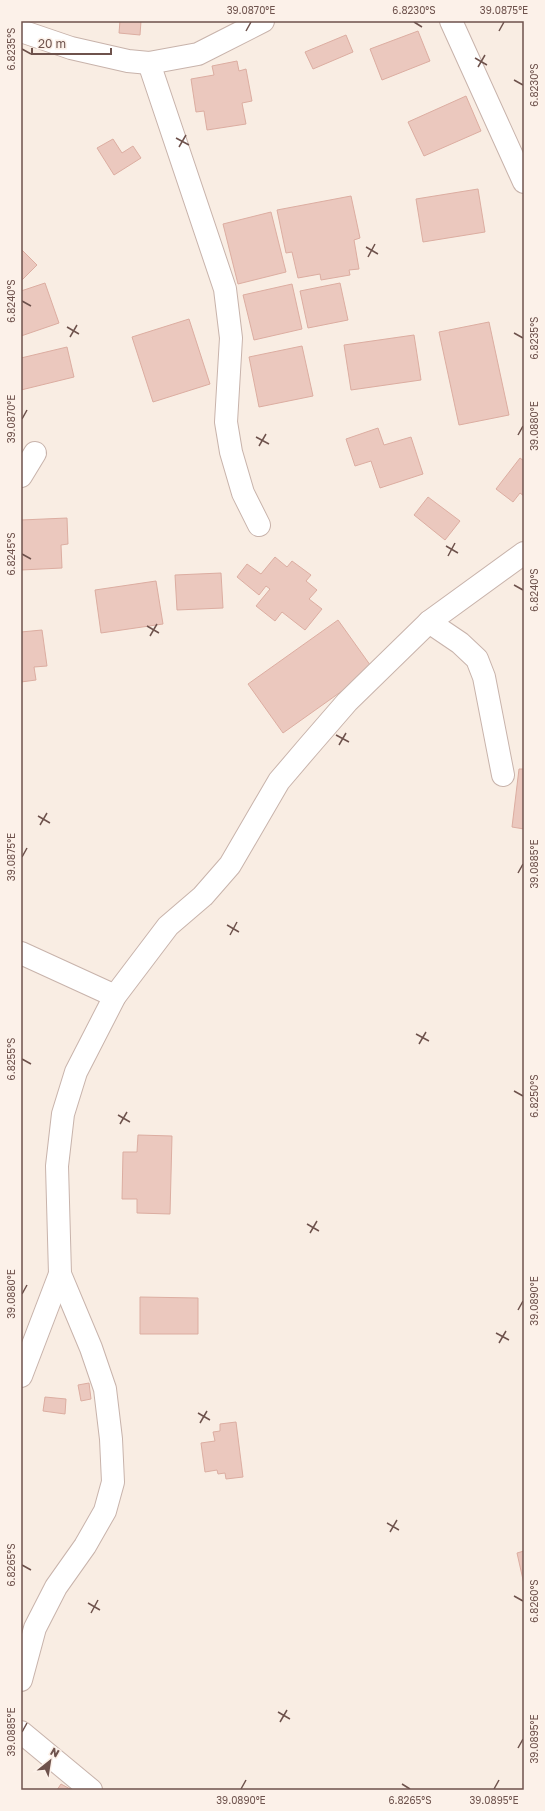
<svg xmlns="http://www.w3.org/2000/svg" width="545" height="1811" viewBox="0 0 545 1811" font-family="'Golos Text',sans-serif">
  <rect width="100%" height="100%" fill="#f9ede3"/>
  <g fill="#ebc8be" stroke="#dcada1">
    <path d="M120 21H141L140 35 119 33Z"/>
    <path d="M418 31 430 61 382 80 370 49Z"/>
    <path d="M346 35 353 52 313 69 305 52Z"/>
    <path d="M237 61 239 71 246 69 252 101 242 103 246 124 207 130 204 111 196 112 191 79 214 75 212 66Z"/>
    <path d="M466 96 481 131 424 156 408 122Z"/>
    <path d="M113 139 122 153 133 146 141 158 114 175 97 148Z"/>
    <path d="M478 189 485 232 423 242 416 199Z"/>
    <path d="M351 196 360 238 354 240 359 269 349 270 350 275 321 280 320 274 298 278 292 252 286 253 277 210Z"/>
    <path d="M271 212 286 272 238 284 223 224Z"/>
    <path d="M21 249 37 265 21 281Z"/>
    <path d="M45 283 59 323 21 336V291Z"/>
    <path d="M340 283 348 320 308 328 300 291Z"/>
    <path d="M292 284 302 329 254 340 243 295Z"/>
    <path d="M189 319 210 384 153 402 132 337Z"/>
    <path d="M489 322 509 415 459 425 439 332Z"/>
    <path d="M414 335 421 380 351 390 344 345Z"/>
    <path d="M302 346 313 396 259 407 249 357Z"/>
    <path d="M67 347 74 377 21 390V358Z"/>
    <path d="M378 428 384 445 411 437 423 474 380 488 371 461 355 466 346 439Z"/>
    <path d="M520 458 524 461V496L520 493 513 502 496 489Z"/>
    <path d="M428 497 460 521 445 540 414 515Z"/>
    <path d="M67 518 68 544 61 545 62 568 21 570V520Z"/>
    <path d="M275 557 287 567 292 561 311 575 306 581 317 590 309 599 322 609 305 630 282 612 275 621 256 606 270 589 266 586 259 595 237 577 247 564 261 574Z"/>
    <path d="M221 573 223 608 177 610 175 575Z"/>
    <path d="M156 581 163 624 101 633 95 590Z"/>
    <path d="M338 620 373 669 283 733 248 684Z"/>
    <path d="M42 630 47 666 34 667 36 680 21 682V632Z"/>
    <path d="M519 769H524V829L512 827Z"/>
    <path d="M138 1135 172 1136 170 1214 137 1213V1199H122L123 1152H137Z"/>
    <path d="M140 1297 198 1298V1334H140Z"/>
    <path d="M89 1383 91 1399 81 1401 78 1385Z"/>
    <path d="M45 1397 66 1399 65 1414 43 1411Z"/>
    <path d="M236 1422 243 1477 226 1479 225 1473 218 1474 217 1470 205 1472 201 1443 215 1441 213 1432 220 1431V1424Z"/>
    <path d="M524 1551V1584L517 1553Z"/>
    <path d="M61 1784 72 1790H57Z"/>
  </g>
  <g fill="none" stroke-linecap="round" stroke-linejoin="round">
    <g stroke="#c8b3ab" stroke-width="24">
      <g id="street">
        <path d="M451 21 524 182"/>
        <path d="M21 31 71 48 128 61 149 63 198 54 263 21"/>
        <path d="M149 63 225 289 231 338 226 422 231 452 243 493 259 525"/>
        <path d="M21 476 35 453"/>
        <path d="M429 622 460 643 477 659 484 677 503 775"/>
        <path d="M21 953 115 996"/>
        <path d="M21 1376 60 1274"/>
        <path d="M21 1680 35 1628 56 1587 85 1546 105 1511 113 1482 111 1439 105 1389 91 1348 60 1274 57 1166 63 1114 76 1072 115 996 168 926 203 896 230 865 279 781 308 747 347 702 429 622 524 553"/>
        <path d="M21 1732 91 1790"/>
      </g>
    </g>
    <use href="#street" stroke="#fff" stroke-width="22"/>
  </g>
  <path fill="none" stroke="#6e524c" stroke-width="1.5" d="M414 22 422 27M246 31 251 22M499 31 504 22M22 49 31 54M475 58 487 65M478 67 485 55M514 80 523 85M176 138 189 145M179 147 186 135M366 247 378 254M368 257 375 244M22 301 31 306M67 327 79 334M514 333 523 338M70 337 77 325M22 419 27 410M518 435 523 426M256 437 269 444M259 446 266 434M446 546 458 553M22 554 31 559M448 556 455 543M514 585 523 590M147 626 159 633M150 636 157 624M336 735 349 742M339 745 346 733M38 816 50 823M40 825 47 813M22 857 27 848M518 873 523 864M227 925 239 932M230 935 237 922M416 1034 429 1041M419 1044 426 1032M22 1059 31 1064M514 1091 523 1096M118 1115 130 1122M120 1124 127 1112M307 1224 319 1231M310 1233 317 1221M22 1294 27 1285M518 1310 523 1301M496 1333 509 1340M499 1343 506 1331M198 1413 210 1420M200 1423 207 1411M387 1523 399 1530M390 1532 397 1520M22 1565 31 1570M514 1596 523 1601M88 1603 100 1610M91 1613 98 1600M278 1712 290 1719M280 1722 287 1710M22 1732 27 1723M518 1748 523 1739M402 1784 410 1789M241 1789 246 1780M494 1789 499 1780"/>
  <rect width="545" height="1811" fill="none" stroke="#fcf1e9" stroke-width="44"/>
  <g transform="translate(50 1761) rotate(30)" stroke="#fcf1e9" stroke-width="3" paint-order="stroke">
  <path d="M0-3L7 15L0 10L-7 15Z" fill="#6e524c"/>
  <text y="-6" font-size="11" font-weight="bold" text-anchor="middle" fill="#6e524c">N</text>
  </g>
  <path d="M32 48v6h79v-6" fill="none" stroke="#6e524c" stroke-width="2"/>
  <text x="38" y="48" font-size="12" fill="#6e524c" stroke="#fcf1e9" stroke-width="3" paint-order="stroke">20 m</text>
  <rect x="22" y="22" width="501" height="1767" fill="none" stroke="#6e524c" stroke-width="1.5"/>
  <g font-size="10" text-anchor="middle" fill="#6e524c">
    <text x="251" y="14">39.0870°E</text>
    <text x="414" y="14">6.8230°S</text>
    <text x="504" y="14">39.0875°E</text>
    <text transform="translate(11 49) rotate(-90)" y="4">6.8235°S</text>
    <text transform="translate(534 85) rotate(-90)" y="4">6.8230°S</text>
    <text transform="translate(11 301) rotate(-90)" y="4">6.8240°S</text>
    <text transform="translate(534 338) rotate(-90)" y="4">6.8235°S</text>
    <text transform="translate(11 419) rotate(-90)" y="4">39.0870°E</text>
    <text transform="translate(534 426) rotate(-90)" y="4">39.0880°E</text>
    <text transform="translate(11 554) rotate(-90)" y="4">6.8245°S</text>
    <text transform="translate(534 590) rotate(-90)" y="4">6.8240°S</text>
    <text transform="translate(11 857) rotate(-90)" y="4">39.0875°E</text>
    <text transform="translate(534 864) rotate(-90)" y="4">39.0885°E</text>
    <text transform="translate(11 1059) rotate(-90)" y="4">6.8255°S</text>
    <text transform="translate(534 1096) rotate(-90)" y="4">6.8250°S</text>
    <text transform="translate(11 1294) rotate(-90)" y="4">39.0880°E</text>
    <text transform="translate(534 1301) rotate(-90)" y="4">39.0890°E</text>
    <text transform="translate(11 1565) rotate(-90)" y="4">6.8265°S</text>
    <text transform="translate(534 1601) rotate(-90)" y="4">6.8260°S</text>
    <text transform="translate(11 1732) rotate(-90)" y="4">39.0885°E</text>
    <text transform="translate(534 1739) rotate(-90)" y="4">39.0895°E</text>
    <text x="241" y="1804">39.0890°E</text>
    <text x="410" y="1804">6.8265°S</text>
    <text x="494" y="1804">39.0895°E</text>
  </g>
</svg>
